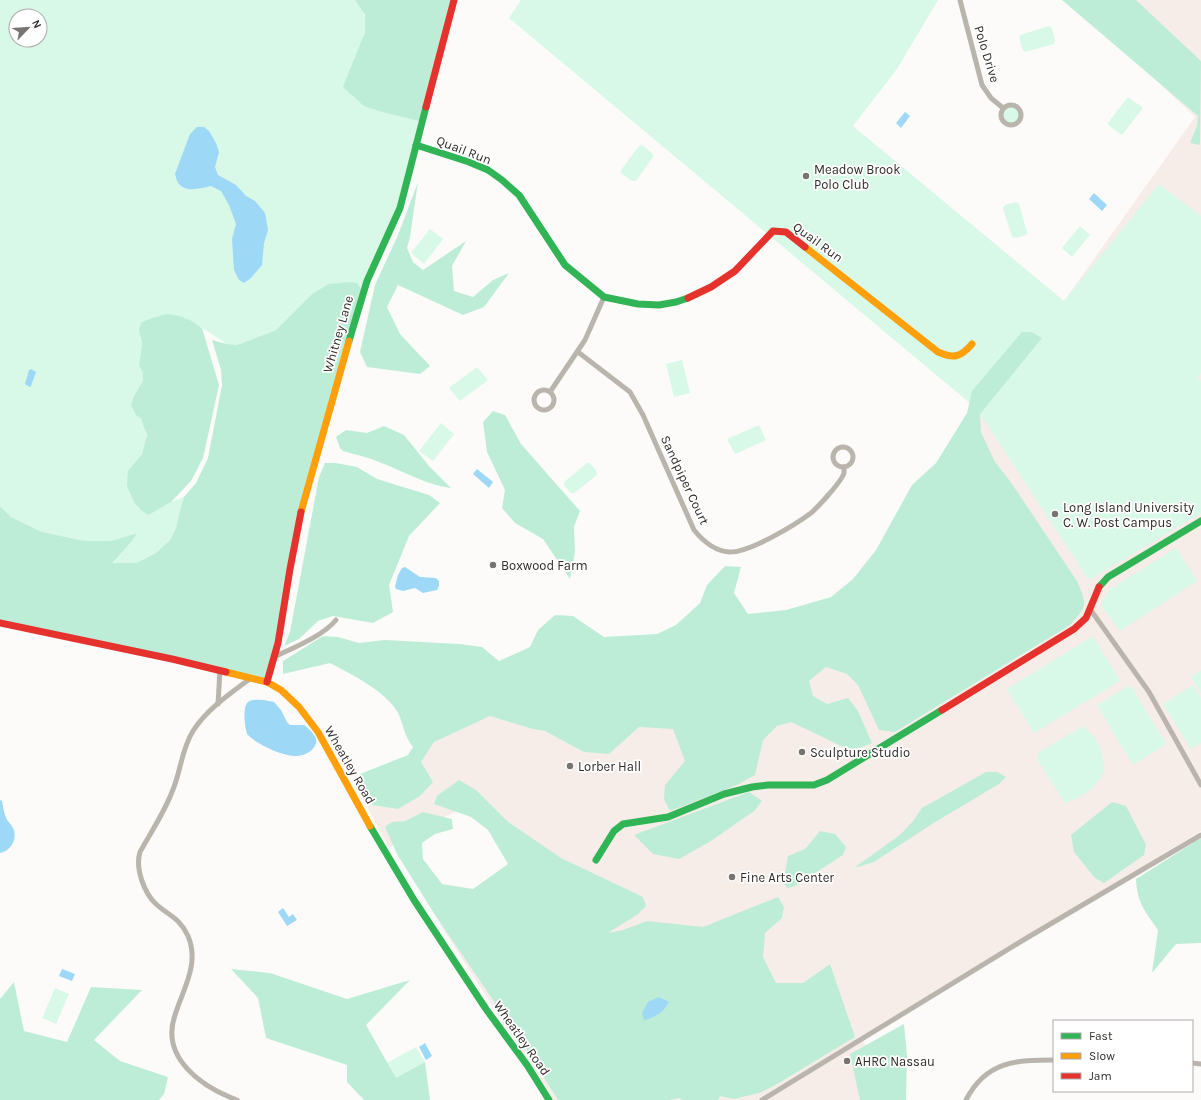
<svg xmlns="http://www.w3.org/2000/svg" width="1201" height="1100" viewBox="0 0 1201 1100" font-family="Karla,sans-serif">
  <rect width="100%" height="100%" fill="#fdfbfa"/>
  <path fill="#f6ede9" d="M1071 0H1201V831L1095 897 863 1038 882 1100H553L439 923 528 868 471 803 389 848 353 780 422 752 398 684 842 618 977 410 1064 301 1195 117Z"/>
  <g fill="#d8f8e8" fill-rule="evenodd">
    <path d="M0 0H355C371 18 366 31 358 51L386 113 422 122 400 208 363 292 312 294 276 330 237 345 227 344 192 321 140 338 142 344 139 366 143 373V382L134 396 136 415C148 423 148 440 142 453 140 459 132 466 128 471L149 515 171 502 184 497 181 506 176 528 170 540 156 553 136 563H111L132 541 136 533 111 541H85L42 532 11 517 0 506ZM16 16H40V40H16Z"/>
    <path d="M521 0H938L897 69 853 126 1064 301 1159 184 1201 216V373L1197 378 1201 381V513L1089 580 977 409 509 18Z"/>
    <path d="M1049 26 1052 28 1055 40 1054 44 1025 52C1021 49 1019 40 1020 35Z"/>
    <path d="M1128 97 1143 108 1122 135 1107 124Z"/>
    <circle cx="1011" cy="115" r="9"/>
    <path d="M642 145 653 154V157L636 181H632L621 173V170L639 146Z"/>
    <path d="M1016 202 1019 204 1027 232 1026 235 1015 238 1012 237 1003 208 1005 205Z"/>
    <path d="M1080 226 1090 235 1072 257 1062 248Z"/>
    <path d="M430 229 443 239 424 264 411 253Z"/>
    <path d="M682 360 690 393 674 397 666 364Z"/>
    <path d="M477 367 488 380 460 401 449 388Z"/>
    <path d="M441 423 454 434 433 461 419 451Z"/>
    <path d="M759 425 766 440 735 454 727 439Z"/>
    <path d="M587 463H590L597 472V475L574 493H571L564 485V482Z"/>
    <path d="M1176 548 1197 581 1120 631 1101 605 1109 590Z"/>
    <path d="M1093 636 1120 681 1034 733 1007 689Z"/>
    <path d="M1201 670V693L1191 677Z"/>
    <path d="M1130 685 1166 744 1133 765 1097 705Z"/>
    <path d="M1193 685 1201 698V743L1191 749 1163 704Z"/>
    <path d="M1083 726 1093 736 1100 748 1103 760 1104 771 1099 780 1090 790 1080 797 1065 803 1037 759 1038 753Z"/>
    <path d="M55 988 69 994 56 1024 42 1018Z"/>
    <path d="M416 1047 425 1062 396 1079 387 1063Z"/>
  </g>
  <g fill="#bdedd7">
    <path d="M355 0H454L422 122 386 113 364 106 343 87 365 32V15Z"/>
    <path d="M1062 0H1136L1201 61 1200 145 1190 143 1197 126 1198 116Z"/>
    <path d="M418 182 410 237 407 248 413 262 423 270 466 241 452 266 454 291 473 297 493 280 509 273 484 307 463 315 398 285 387 307 400 334 430 366 420 374 367 367 360 352 375 285 398 235Z"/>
    <path d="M349 282 357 283 363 292 304 500 267 682 0 624V506L11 517 42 532 85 541H111L137 533 132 541 112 563H136L156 553 170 540 176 528 181 506 184 497 196 483 208 458 222 385 221 370 212 340 227 344 237 345 276 330 312 294 329 284Z"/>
    <path d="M167 314 179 316 192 321 202 328 219 385 203 458 191 481 171 502 149 515 142 511 134 502 127 486 128 471 142 454 147 435 141 419 136 415 131 405 134 396 143 381V373L139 366 142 344 139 329 142 322 152 318Z"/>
    <path d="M1022 332H1031L1042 338 980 414 981 432 995 462 1010 481 1077 581C1087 605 1088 605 1070 625L895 732 879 730 858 685 847 674 826 667 809 681 813 696 827 704 848 698 858 711 872 743 852 751 791 722 777 726 763 740 755 775 737 785 670 811 664 799 665 785 685 761 673 729 639 727 609 754 584 752 545 731 533 729 490 716 434 742 421 762 433 782 420 796 398 809 373 805 360 788V774L408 755 413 747C403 734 404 725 398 713 387 692 351 674 330 663L283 674V661L323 636 338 637 359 643 385 640 460 644 482 647 499 661 530 647 538 630 555 615 573 616 604 637 657 634 676 625 700 603 707 585 725 566 741 567 734 593 748 614 786 610 831 597 853 579 876 550 912 485 936 463 967 413 972 391Z"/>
    <path d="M493 411 505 415 521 444 580 511 574 527 575 552 570 579 543 539 515 523 502 508 505 490 487 452 483 422Z"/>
    <path d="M384 426 404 435 429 466 451 488C427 485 407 473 384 464 371 458 357 455 343 451L340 448 336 437 346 430 367 433Z"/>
    <path d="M325 463H336L357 467 377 479 429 495 440 503 409 536 389 585 393 612 373 623 333 616 318 621 299 639 284 646 290 632 319 477Z"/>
    <path d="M986 772H997L1006 777 999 784 932 824 874 862 854 868 901 834 913 821 922 808Z"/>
    <path d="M459 780 476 790 507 821 561 858 643 897 646 906 638 914 608 933 623 930 647 921 703 927 778 897 784 907 782 918 765 933 763 957 776 983H803L830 964 855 1037 774 1086 759 1093 734 1099 720 1096 718 1100H683L679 1098 669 1100H558L523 1044 435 915 397 854 385 827 392 822 405 821 423 812 452 819 453 829 435 834 422 843 423 859 442 884 473 889 508 864 488 830 471 817 434 804 437 796Z"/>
    <path d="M749 792 762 801 754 811 711 841 679 859 653 854 634 835Z"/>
    <path d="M1112 802 1126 806 1146 845 1144 855 1104 883 1095 878 1074 852 1071 835Z"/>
    <path d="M820 831 835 834 846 847 843 855 795 886 788 888 783 883 788 856 805 849Z"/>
    <path d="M1201 838V943L1176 944 1152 973 1158 930C1145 911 1137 903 1136 879Z"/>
    <path d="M231 969 270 973 347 999 410 980 366 1025 396 1078 425 1062 430 1100H364L347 1082V1065L266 1038 258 998Z"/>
    <path d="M14 982 24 1031 67 1042 91 987 142 990 94 1040 120 1061 168 1077 164 1094 159 1100H0V999Z"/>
    <path d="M904 1024 907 1055 906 1100H860L850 1054Z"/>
  </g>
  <g fill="#9dd8f6">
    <path d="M905 112 910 116 901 128 896 123Z"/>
    <path d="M197 127H204L209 131 216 143 219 152 215 167 218 175 236 185 246 196 255 201 265 213 268 230 264 243 262 265 251 278 244 283 239 280 234 270 232 239 236 224 229 205 221 191 211 186C202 188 186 193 179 184 177 182 176 177 175 174L190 134Z"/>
    <path d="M1094 193 1107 205 1102 211 1089 199Z"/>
    <path d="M31 369 36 372 31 386 30 387 25 384 29 370Z"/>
    <path d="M477 469 493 482 489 488 473 474Z"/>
    <path d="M405 567 420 577 436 578 439 581V586L437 590 423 593 415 588 403 591 396 589 395 586 398 575 402 568Z"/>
    <path d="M264 700 274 702 281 710 287 722 290 725H304C308 728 315 734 316 739 318 750 303 757 294 756 280 755 256 744 247 734 245 727 242 707 248 702 252 699 259 700 264 700Z"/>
    <path d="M0 800 2 801C3 807 4 814 7 820 9 823 12 825 13 828 18 839 11 851 0 853Z"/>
    <path d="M283 908 289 917 293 914 297 920 287 926 278 912Z"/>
    <path d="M62 969 75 974 72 981 59 976Z"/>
    <path d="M659 997 669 1002C663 1013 656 1017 644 1020L642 1013 648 1002Z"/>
    <path d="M425 1043 432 1056 426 1060 419 1047Z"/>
  </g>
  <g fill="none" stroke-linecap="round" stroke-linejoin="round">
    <g stroke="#b9b5ad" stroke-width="5">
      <path d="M960 0 982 85 991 98 1003 108"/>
      <circle cx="1011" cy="115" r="10"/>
      <path d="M578 352 630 392 643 415 694 530C703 541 714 551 729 552 749 553 795 525 811 513 818 507 842 481 844 473 844 471 844 469 844 467"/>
      <circle cx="544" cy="400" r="10"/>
      <path d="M550 392 585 340 604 297"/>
      <circle cx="843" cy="457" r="10"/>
      <path d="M1090 609 1149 692 1201 785"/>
      <path d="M274 657C293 648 323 636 336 620"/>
      <path d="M218 704 220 670"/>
      <path d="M1192 1063 1201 1064"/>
      <path d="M237 1100C202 1087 160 1058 175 1015 183 989 200 964 188 936 180 918 169 916 156 904 144 893 135 868 140 852 151 832 164 813 172 792 181 772 181 750 193 731 207 709 231 693 251 678"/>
      <path d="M762 1100 1025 939 1201 835"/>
      <path d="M966 1100C986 1061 1016 1060 1054 1060"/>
    </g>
    <g stroke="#30b455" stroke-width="7">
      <path d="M416 145 469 162 488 170 502 180 519 195 565 265 604 297 638 304 659 305 676 302 688 298"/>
      <path d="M349 341 367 281 400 208 426 107"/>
      <path d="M1099 587 1108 577 1201 521"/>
      <path d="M370 826 414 900 486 1009 527 1065 549 1100"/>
      <path d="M596 860 614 831 623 824 668 817 724 794 752 787 768 785H814L827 780 942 710"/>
    </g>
    <g stroke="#ff9f0a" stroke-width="7">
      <path d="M805 247 938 352C954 359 961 357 972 344"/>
      <path d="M301 512 349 341"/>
      <path d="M226 672 267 682 281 690 299 707 318 732 370 826"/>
    </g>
    <g stroke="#e5322d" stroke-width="7">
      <path d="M426 107 454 0"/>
      <path d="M688 298 711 287 735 271 773 231 786 232 805 247"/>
      <path d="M0 623 172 659 226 672"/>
      <path d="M267 682 278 643 290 569 301 512"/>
      <path d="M942 710 1074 629 1086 618 1099 587"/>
    </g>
  </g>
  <g fill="#777472" stroke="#fff" stroke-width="1.5">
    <circle cx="806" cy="176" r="4"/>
    <circle cx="1055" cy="514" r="4"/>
    <circle cx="493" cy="565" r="4"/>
    <circle cx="802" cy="752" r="4"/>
    <circle cx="570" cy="766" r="4"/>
    <circle cx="732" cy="877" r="4"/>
    <circle cx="847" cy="1061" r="4"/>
  </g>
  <g text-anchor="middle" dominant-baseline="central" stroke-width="3.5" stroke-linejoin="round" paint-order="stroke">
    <g font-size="13" fill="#2f2b29" stroke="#fff">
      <text transform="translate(987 54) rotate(73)">Polo Drive</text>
      <text transform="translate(464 150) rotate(21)">Quail Run</text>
      <text transform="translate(818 242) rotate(36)">Quail Run</text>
      <text transform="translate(338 334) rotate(-74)">Whitney Lane</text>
      <text transform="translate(685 480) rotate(65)">Sandpiper Court</text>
      <text transform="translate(350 765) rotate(60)">Wheatley Road</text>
      <text transform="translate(522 1038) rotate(55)">Wheatley Road</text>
    </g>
    <g font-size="13" fill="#2f2b29" stroke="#fff" text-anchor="start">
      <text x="814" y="169">Meadow Brook<tspan x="814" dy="15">Polo Club</tspan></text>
      <text x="1063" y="507">Long Island University<tspan x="1063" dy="15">C. W. Post Campus</tspan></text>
      <text x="501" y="565">Boxwood Farm</text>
      <text x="810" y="752">Sculpture Studio</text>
      <text x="578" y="766">Lorber Hall</text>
      <text x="740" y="877">Fine Arts Center</text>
      <text x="855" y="1061">AHRC Nassau</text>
    </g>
  </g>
  <rect x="1053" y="1020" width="140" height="72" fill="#ffffff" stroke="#acaaa9"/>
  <rect x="1061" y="1033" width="20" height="6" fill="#30b455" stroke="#acaaa9"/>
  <text x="1089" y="1040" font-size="12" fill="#2f2b29">Fast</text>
  <rect x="1061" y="1053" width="20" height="6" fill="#ff9f0a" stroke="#acaaa9"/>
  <text x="1089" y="1060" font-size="12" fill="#2f2b29">Slow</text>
  <rect x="1061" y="1073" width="20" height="6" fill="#e5322d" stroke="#acaaa9"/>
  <text x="1089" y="1080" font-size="12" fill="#2f2b29">Jam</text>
  <g transform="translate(28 28) rotate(65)"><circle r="19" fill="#ffffff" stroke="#acaaa9"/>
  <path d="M0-3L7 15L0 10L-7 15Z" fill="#777472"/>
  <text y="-6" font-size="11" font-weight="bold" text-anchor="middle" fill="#2f2b29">N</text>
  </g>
</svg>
